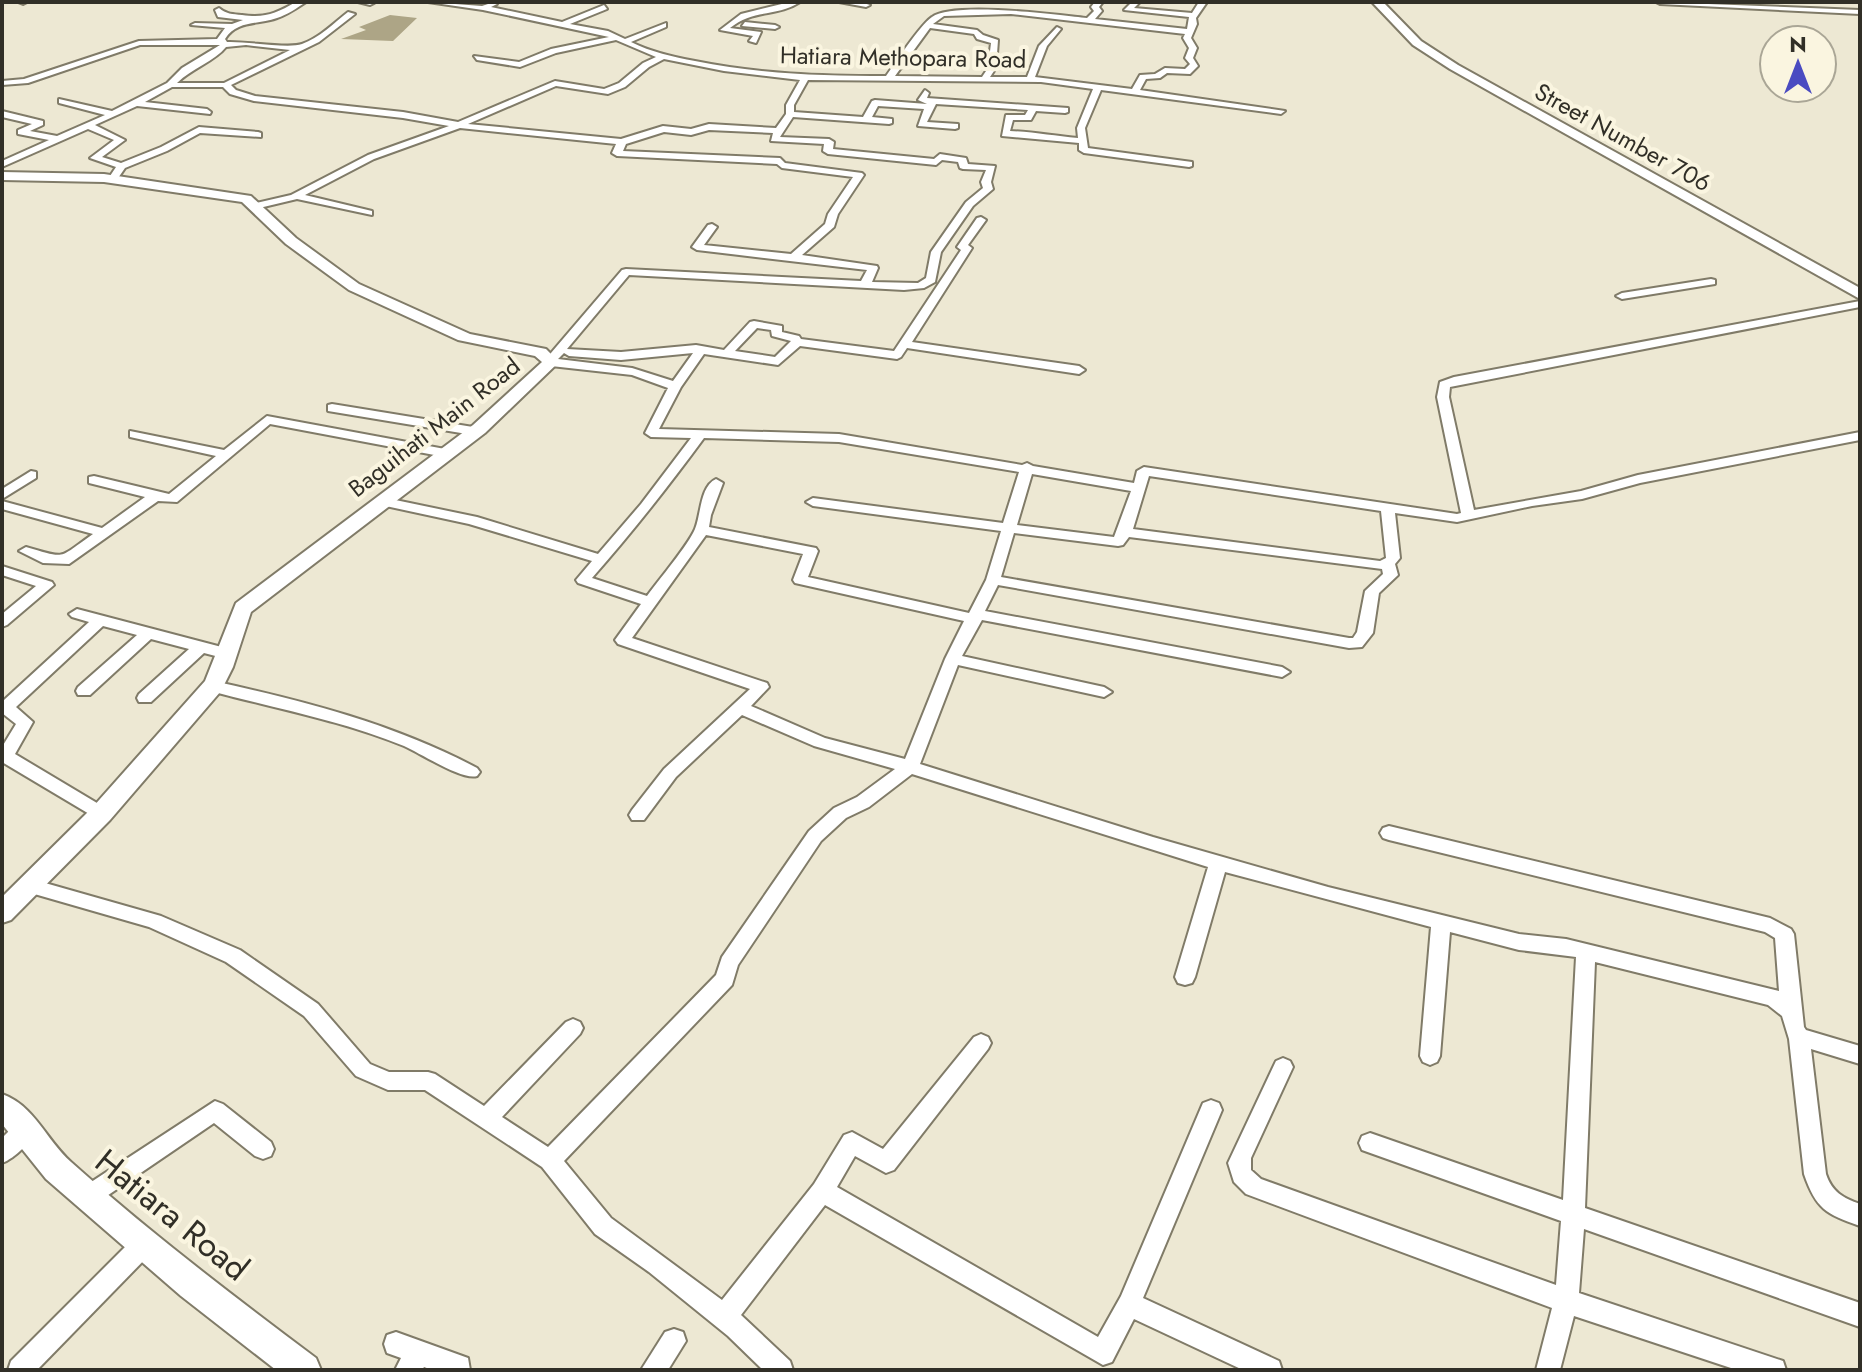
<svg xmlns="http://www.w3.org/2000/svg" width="1862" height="1372" viewBox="0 0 1862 1372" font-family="Jost,sans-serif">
  <rect width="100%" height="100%" fill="#ede8d3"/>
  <path fill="#ada586" d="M390 15 417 18 393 41 341 39 366 30 359 27Z"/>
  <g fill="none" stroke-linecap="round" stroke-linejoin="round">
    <g stroke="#807b68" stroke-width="4">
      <g id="street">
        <path d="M18 2H27L23 4Z"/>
        <path d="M296 2H306C297 8 287 15 277 18 258 25 237 20 225 39L227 42C246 41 288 49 302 44 319 38 334 23 348 12L355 14 319 42 231 85 236 90 255 96 403 112 458 122 555 81 604 89 619 83 643 63 656 57 616 40 556 53 520 67 477 60 474 56 519 62 551 49 609 37 483 10 428 2 482 6 494 2 497 4 491 7 562 22 604 5 607 9 570 24 608 31 625 39 666 23V27L631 42C651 52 673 57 695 61 759 74 822 76 886 76 897 61 919 26 932 17 953 1 1059 15 1087 18L1094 11 1091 7 1095 2H1103L1099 7 1102 11 1095 19 1187 29 1189 17 1124 10 1132 2H1140L1134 8 1192 13 1199 2H1207L1196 18 1197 24 1191 38 1197 48 1193 58 1198 66 1190 74 1167 73 1160 78 1146 79 1140 90 1285 111 1281 114 1101 90 1085 128 1088 148 1192 162V166L1189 167 1084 153 1079 150V143L1002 136 1006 115H1025L1028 110 936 104 927 122 958 124V128L955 129 918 126 924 109 878 106 872 117 892 119V123L889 124 793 117 780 137 829 139 834 142 833 149 934 159 940 154 966 158 968 164 995 166 991 182 993 189 973 206 941 252 935 282 924 288 904 290 629 275 567 349 621 352 696 345 724 350 750 322 754 321 782 326V332L799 336 801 339 894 351 961 250 957 247 977 218 981 217 986 220 968 245 972 248 912 342 1079 366 1085 370 1079 374 907 348 901 357 897 359 800 346 778 365 704 354 681 387 659 429 839 434 1022 465 1027 463 1033 466 1134 483 1137 471 1144 467 1457 514 1461 513 1437 397 1440 382 1454 377 1860 301V307L1450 387 1449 397 1474 510 1581 491 1638 475 1860 432V440L1640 483 1582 499 1532 506 1457 522 1395 513 1400 558 1395 564 1398 575 1379 593 1373 633 1362 647 1349 648 998 585 985 611 1282 667 1290 672 1282 677 982 620 962 656 1104 687 1112 692 1104 697 958 665 920 764 1153 837 1328 887 1519 934 1566 939 1779 991 1775 938 1765 932 1389 840 1383 838 1380 833 1383 828 1389 826 1770 918 1791 929 1794 934 1804 1027 1806 1030 1860 1046V1064L1811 1049 1826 1174C1832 1192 1843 1198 1860 1204V1226C1826 1214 1816 1209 1804 1174L1789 1039 1782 1016 1768 1005 1595 962 1585 1208 1860 1303V1327L1584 1229 1579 1293 1783 1361 1786 1370H1737L1574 1316 1560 1370H1536L1552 1308 1246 1194 1234 1182 1228 1163 1276 1061 1283 1058 1290 1061 1293 1067 1251 1158V1170L1261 1179 1556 1285 1561 1221 1362 1150 1359 1143 1362 1136 1370 1133 1563 1200 1576 957 1519 950 1450 932 1440 1056 1437 1062 1430 1065 1423 1062 1420 1056 1431 927 1225 872 1195 977 1192 983 1185 985 1178 983 1175 977 1208 867 912 774 869 807 846 818 821 841 738 965 732 985 564 1161 611 1218 722 1300 814 1184 844 1135 852 1132 883 1149 974 1037 981 1034 988 1037 991 1043 988 1049 894 1170 886 1173 855 1156 837 1187 1098 1337 1121 1296 1203 1103 1211 1100 1219 1103 1222 1110 1143 1298 1279 1361 1282 1370H1243L1134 1319 1112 1362 1103 1365 825 1205 741 1315 790 1361 793 1370H763L728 1336 649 1272 595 1234 542 1167 425 1090H388L356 1076 304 1016 226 962 149 927 24 891 22 886 24 881 31 879 161 916 240 950 318 1004 370 1064 389 1072H428L435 1074 484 1106 566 1022 573 1019 580 1022 583 1028 580 1034 502 1117 548 1147 716 975 722 957 809 831 834 808 857 797 895 769 814 746 742 715 676 777 644 820H632L629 815 632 810 664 769 750 689 618 644 615 640 641 604 578 583 576 580 592 561 469 524 381 505 374 501 381 497 477 517 598 554 641 504 691 438 651 437 645 433 668 388 632 375 551 366 547 365 545 360 622 270 626 269 861 281 867 270 697 250 692 247 708 225 712 224 717 227 704 245 791 254 825 224 828 214 853 177 782 168 777 164 617 156 612 153 616 144 460 128 374 159 305 195 372 211V215L297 199 255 209 250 206 252 204 291 195 368 155 449 126 403 118 254 101 230 94 223 87H172L145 102 207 109 211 112 210 114 137 106 95 125 125 140 102 157 121 163 161 147 199 127 258 132 261 133V137L200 133 167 151 125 168 116 181 113 182 108 179 116 167 90 158 114 140 88 129 2 167V161L49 140 18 134V130L32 124 2 117V111L43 121V125L30 131 57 136 105 115 59 103V99L112 111 167 83 182 68 220 45H140L28 83 2 85V81L24 79 139 41 217 39 225 28 191 25 195 23 232 24 243 20 218 17 215 10 219 8C226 14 232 14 242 15 265 18 275 14 296 2ZM1011 14 1185 34 1183 38 1189 48 1185 58 1190 64 1185 69 1165 68 1155 74 1140 75 1132 89 1035 77 1047 46 1061 29 1057 27 1039 46 1027 77H990L996 68 998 40 983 35 977 30 933 24 944 16ZM930 28 974 34 977 39 991 43 988 68 982 77 895 76ZM246 45 290 50 224 83H177C192 68 214 62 226 47ZM664 59 724 71 800 80 786 105V114L776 128 709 124 691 129 663 126 621 139 468 124 556 86 608 94 625 87 649 67ZM808 80 1041 82 1093 89 1077 128 1078 138C1054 136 1034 132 1010 131L1013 120H1031L1036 111 1065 113 1068 112V108L927 98 929 93 925 90 918 100 927 104 875 100 872 101 863 117 794 112V105ZM709 130 773 133 771 141 824 144 823 151 828 154 936 165 942 160 958 162 960 168 963 169 986 170 981 182 983 188 966 202 931 252 926 278 918 283 872 282 878 268 877 266 802 255 834 227 838 214 864 175 862 173 785 163 780 158 623 151 626 144 664 132 691 135ZM757 328 771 330 772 336 791 341 775 357 735 351ZM564 353 569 356 621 360 693 353 673 381 632 368 558 359ZM704 438 839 442 1019 472 1003 523 813 498 806 502 813 506 1001 531 986 580 969 613 808 577 818 551 816 548 709 527 711 515 723 483 716 479C700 486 701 515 695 529 689 544 658 581 647 596L592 578C630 535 668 487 704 438ZM1032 474 1131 491 1114 537 1017 525ZM1149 476 1381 511 1386 558 1380 561 1133 529ZM1014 533 1118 546 1123 545 1129 537 1382 569 1383 574 1365 591 1357 632 1353 638H1349L1001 577ZM706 535 803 554 793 580 795 583 964 621 945 659 905 759 825 738 751 706 769 687 767 683 632 638Z"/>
        <path d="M358 2H373L374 3 370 5Z"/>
        <path d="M790 2H800C777 17 753 9 730 28L761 32 756 43 749 41 753 36 720 30 741 14Z"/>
        <path d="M839 2H860L870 5 866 7Z"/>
        <path d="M1656 2 1860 10V14L1660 4Z"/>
        <path d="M745 22 775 25 779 27 775 29 742 26Z"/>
        <path d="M1711 279 1715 280V284L1622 299 1616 296 1622 293Z"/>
        <path d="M332 404 473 427 479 431 473 435 328 411V405Z"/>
        <path d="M267 416 445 449 452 453 445 457 270 424 177 502 158 501 69 564 43 563 19 551 26 547C68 559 57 559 93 534L2 509V501L102 528 145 497 89 483V477L94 476 169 494 216 456 130 437V431L224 450Z"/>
        <path d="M31 471 36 472V478L2 499V489Z"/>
        <path d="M2 566 52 582 54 585 7 625 2 627V614L36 586 2 575Z"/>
        <path d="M77 609 233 650 235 654 227 659 204 653 151 702H139L137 698 139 694 189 649 151 639 90 695H78L76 691 78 687 137 635 103 626 16 707 33 722 15 754 107 809 110 814 107 819 101 821 2 762V747L16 724 2 713V699L4 700 89 622 72 617 69 614Z"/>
        <path d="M213 681C305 701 394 724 477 768L480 772 477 776C463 781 420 753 404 746 340 720 273 708 207 690L205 686Z"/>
        <path d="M215 1101 223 1104 271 1142 274 1149 271 1156 263 1159 255 1156 214 1123 98 1202 90 1206 82 1202 79 1195 82 1188Z"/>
        <path d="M26 1119 34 1122 37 1129C31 1142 15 1158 2 1163V1138L18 1122Z"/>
        <path d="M145 1232 153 1235 157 1243 153 1251 37 1370H8L11 1361 137 1235Z"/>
        <path d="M674 1329 683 1332 686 1341 668 1370H641L665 1332Z"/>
        <path d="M396 1332 468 1358 470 1370H432L424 1367 422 1370H395L401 1358 387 1353 384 1344 387 1335Z"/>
      </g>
    </g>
    <g stroke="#807b68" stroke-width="4">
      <g id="secondary">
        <path d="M1372 2H1383L1421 41 1458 65 1860 288V299L1450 69 1413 45Z"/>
        <path d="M2 172 104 174 251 196 296 238 359 284 470 334 546 349 559 362 485 433 251 612 233 667 221 691 110 820 11 920 2 923V897L92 808 205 681 236 603 473 425 542 362 535 356 458 340 349 290 286 244 242 202 104 182 2 180Z"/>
        <path d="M2 1094C35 1106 46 1140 71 1162 149 1232 232 1295 316 1358L321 1370H276L181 1296 46 1179 2 1124Z"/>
      </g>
    </g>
    <use href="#street" fill="#fff" fill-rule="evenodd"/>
    <use href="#secondary" fill="#fff" fill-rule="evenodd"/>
  </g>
  <g text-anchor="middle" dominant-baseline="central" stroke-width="8" stroke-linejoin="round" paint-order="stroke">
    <g font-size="24" fill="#312f27" stroke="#faf5e0">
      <text transform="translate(903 57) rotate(1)">Hatiara Methopara Road</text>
      <text transform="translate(1623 137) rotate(29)">Street Number 706</text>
      <text transform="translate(434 427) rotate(-38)">Baguihati Main Road</text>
    </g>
    <g font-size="34" fill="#312f27" stroke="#faf5e0">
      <text transform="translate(172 1215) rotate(39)">Hatiara Road</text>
    </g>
  </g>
  <rect width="1862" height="1372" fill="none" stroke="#312f27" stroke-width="8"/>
  <g transform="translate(1798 64)"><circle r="38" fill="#faf5e0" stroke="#aaa696" stroke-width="2"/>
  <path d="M0-6L14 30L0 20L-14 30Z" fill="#4a4bc1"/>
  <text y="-12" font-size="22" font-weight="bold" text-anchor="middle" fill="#312f27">N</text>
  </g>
</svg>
